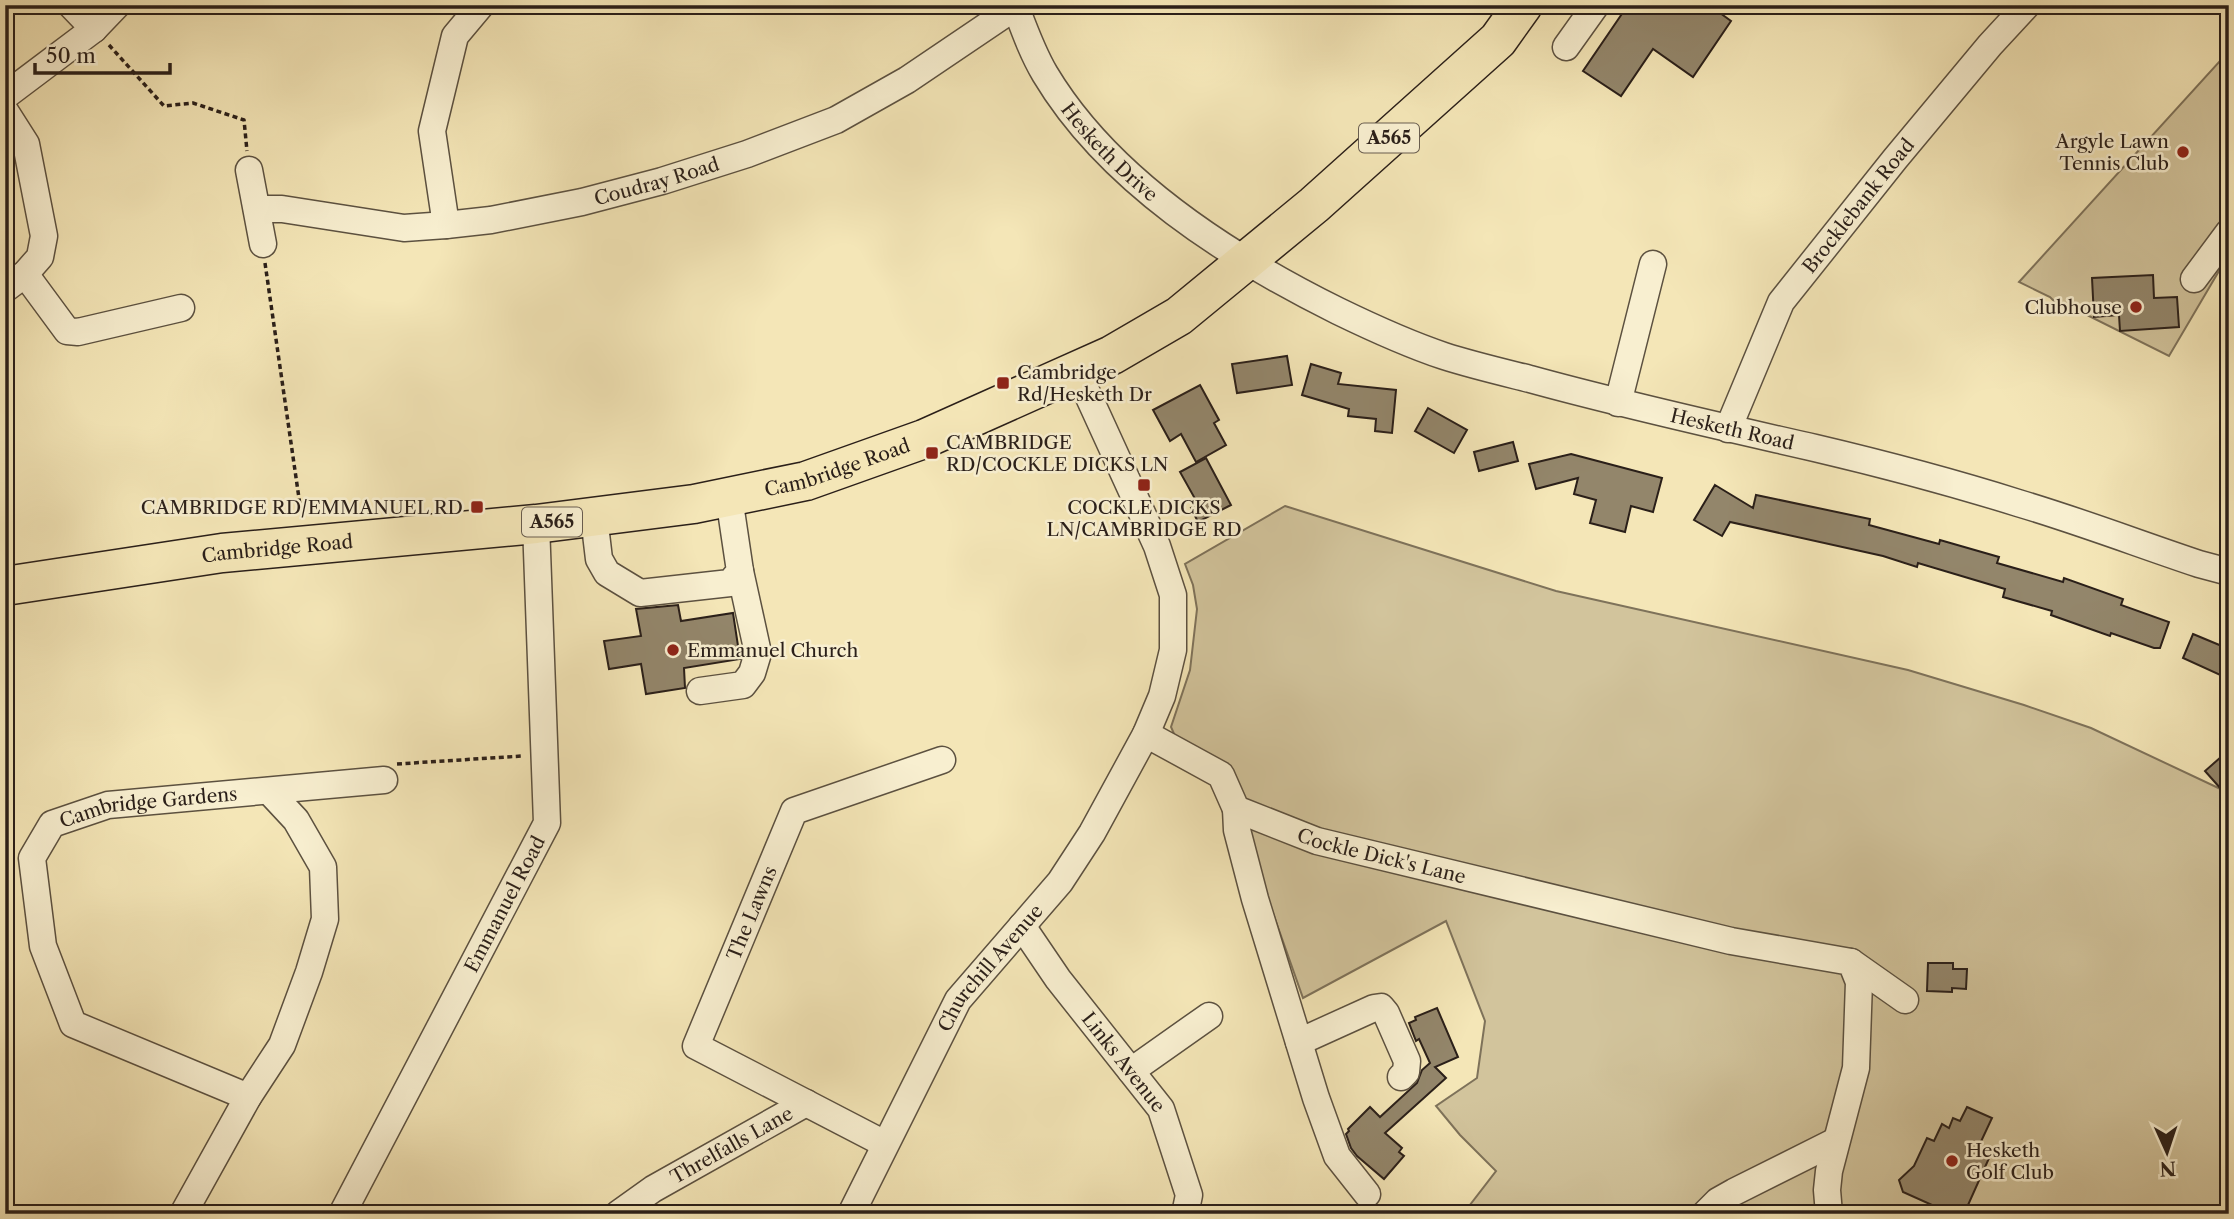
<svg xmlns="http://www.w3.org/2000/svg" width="2234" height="1219" viewBox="0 0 2234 1219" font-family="'Libre Caslon Text',serif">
  <rect width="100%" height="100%" fill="#f4e6b7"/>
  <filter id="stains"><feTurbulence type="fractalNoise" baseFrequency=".00286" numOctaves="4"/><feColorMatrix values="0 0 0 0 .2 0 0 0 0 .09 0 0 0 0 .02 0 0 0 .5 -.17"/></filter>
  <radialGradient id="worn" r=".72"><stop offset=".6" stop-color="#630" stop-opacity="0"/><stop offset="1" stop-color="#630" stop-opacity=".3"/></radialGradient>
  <g fill="#d2c49c" stroke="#7e725a" stroke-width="2">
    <path d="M2229 51V254L2169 356 2061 302 2058 305 2050 297 2019 282Z"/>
    <path d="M1285 506 1556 591 1908 670 2024 705 2091 728 2229 793V1214H1463L1496 1171 1460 1135 1436 1106 1477 1078 1485 1021 1446 921 1303 998 1245 834 1232 774 1175 736 1171 727 1190 670 1197 609 1193 585 1185 564Z"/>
  </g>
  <g fill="#93866b" stroke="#2a1f19" stroke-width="2">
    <path d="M1628 5H1709L1731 21 1693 77 1653 49 1621 96 1583 71Z"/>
    <path d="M2153 275 2154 298 2177 297 2179 327 2120 331 2119 315 2094 317 2092 278Z"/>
    <path d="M1287 356 1292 385 1237 393 1232 364Z"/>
    <path d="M1311 364 1341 373 1338 384 1396 390 1392 433 1375 431 1376 419 1348 416 1349 409 1302 395Z"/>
    <path d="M1200 385 1219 420 1214 423 1226 445 1196 462 1181 434 1170 441 1153 410Z"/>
    <path d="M1428 408 1467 430 1454 453 1415 431Z"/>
    <path d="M1513 442 1518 461 1479 471 1474 452Z"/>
    <path d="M1571 454 1662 478 1653 512 1631 506 1625 532 1590 523 1596 500 1574 494 1578 478 1536 489 1529 464Z"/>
    <path d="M1206 458 1231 505 1198 522 1191 508 1198 504 1180 472Z"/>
    <path d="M1715 485 1753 508 1756 495 1870 519 1869 525 1939 544 1940 540 1999 557 1997 563 2063 582 2064 578 2123 599 2121 605 2169 622 2160 648H2154L2111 633 2110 636 2051 615 2052 611 2003 597 2005 589 1918 563 1917 567 1883 556 1730 522 1722 536 1694 520Z"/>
    <path d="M678 605 681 621 733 613 740 659 684 668 685 688 646 694 641 664 609 669 604 641 641 636 636 609Z"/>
    <path d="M2193 634 2229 649V679L2183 658Z"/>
    <path d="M2229 750V798L2205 771Z"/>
    <path d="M1928 963H1953V969H1967L1966 989 1952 988V992L1927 991Z"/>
    <path d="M1437 1008 1458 1057 1435 1067 1446 1078 1385 1133 1402 1148 1399 1152 1404 1156 1384 1179 1357 1156 1351 1148 1346 1134 1349 1131 1348 1129 1370 1107 1380 1117 1417 1083 1422 1070 1430 1063 1419 1039 1416 1041 1409 1023 1416 1020 1415 1017Z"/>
    <path d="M1967 1107 1992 1118 1977 1150 1990 1156 1964 1214H1952L1903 1192 1899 1180 1914 1166 1927 1138 1934 1141 1942 1124 1949 1128 1953 1118 1960 1121Z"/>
  </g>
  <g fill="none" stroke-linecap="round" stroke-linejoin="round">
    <g stroke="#5c5140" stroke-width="29">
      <g id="minor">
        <path d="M71 5 94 29"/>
        <path id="s1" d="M1015 5C1024 29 1032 52 1045 74 1109 181 1229 257 1338 311 1373 328 1408 344 1444 356 1472 365 1502 372 1530 379 1624 405 1719 426 1815 448 1883 464 1951 482 2018 503 2079 521 2139 544 2199 564L2229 572"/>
        <path d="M1566 47 1596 5"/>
        <path d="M5 96 94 29 117 5"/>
        <path d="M5 111 26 144 44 236 40 257 25 274 5 289"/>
        <path d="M249 170 263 244"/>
        <path id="s2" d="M257 209H282L404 228 446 225 491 220 582 202 662 181 747 154 836 120 907 80 1018 5"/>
        <path d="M446 225 432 131 455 36 481 5"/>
        <path d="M25 274 67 331 78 332 181 308"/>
        <path d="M2194 279 2229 232"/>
        <path d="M1618 403 1653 264"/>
        <path id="s3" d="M1728 429 1781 302 1895 159 1990 45 2027 5"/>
        <path d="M594 517 599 559 607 573 640 593 730 583 740 571 729 497"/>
        <path d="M700 691 743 685 752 673 758 653 740 571"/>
        <path id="s4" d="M1146 734 1221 775 1236 809 1317 841 1731 941 1851 962 1859 982 1856 1068 1829 1171 1827 1190 1829 1214"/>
        <path d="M1236 809 1237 830 1255 899 1316 1098 1337 1156 1367 1194"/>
        <path id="s5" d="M1022 926 1058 979 1161 1109 1189 1195 1185 1214"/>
        <path d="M1851 962 1905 1000"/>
        <path d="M1299 1042 1374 1008 1381 1007 1386 1013 1407 1061 1406 1072 1401 1077"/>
        <path d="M1131 1071 1209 1016"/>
        <path id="s6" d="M248 1097 73 1024 43 946 32 858 52 824 108 805 384 780"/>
        <path id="s7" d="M885 1144 696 1046 794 811 942 760"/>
        <path d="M183 1214 248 1097 282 1045 309 972 325 919 323 867 296 820 269 791"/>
        <path id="s8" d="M342 1214 547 823 536 524"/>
        <path id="s9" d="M618 1214 653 1189 806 1103"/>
        <path id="s10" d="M851 1214 958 1000 1060 882 1092 833 1146 734 1162 696 1173 650V595L1157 546 1077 371"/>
        <path d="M1705 1214 1718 1201 1734 1192 1836 1141"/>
      </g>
    </g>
    <g stroke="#2a1f19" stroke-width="41">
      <g id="highway">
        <path id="s11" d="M5 586 222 553 536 524 694 504 806 481 924 439 1112 355 1179 316 1314 205 1498 40 1523 5"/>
      </g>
    </g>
    <g stroke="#2a1f19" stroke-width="3.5" stroke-dasharray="5 3.5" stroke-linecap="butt">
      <path d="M109 45 164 106 193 103 244 120 247 151"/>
      <path d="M265 263 302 519"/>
      <path d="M397 764 522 756"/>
    </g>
    <use href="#minor" stroke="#f8efd0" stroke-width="26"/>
    <use href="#highway" stroke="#f4e6b7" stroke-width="38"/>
  </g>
  <g fill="#8f2418" stroke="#f8efd0" stroke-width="2.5">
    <circle cx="2183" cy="152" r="7"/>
    <circle cx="2136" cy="307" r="7"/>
    <rect x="996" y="376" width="14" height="14" rx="3.5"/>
    <rect x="925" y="446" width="14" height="14" rx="3.5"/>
    <rect x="1137" y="478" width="14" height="14" rx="3.5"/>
    <rect x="470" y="500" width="14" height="14" rx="3.5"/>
    <circle cx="673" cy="650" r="7"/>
    <circle cx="1952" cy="1161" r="7"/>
  </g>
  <g text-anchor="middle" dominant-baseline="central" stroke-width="5" stroke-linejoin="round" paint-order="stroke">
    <g fill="#f8efd0" stroke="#685d50" stroke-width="2">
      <rect x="1359" y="123.5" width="60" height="29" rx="5"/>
      <rect x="522" y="507.5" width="60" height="29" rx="5"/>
    </g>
    <g font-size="18" font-weight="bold" fill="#2a1f19">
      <text x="1389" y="138">A565</text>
      <text x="552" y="522">A565</text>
    </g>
    <g font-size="19" fill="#2a1f19" stroke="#f8efd0" text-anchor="start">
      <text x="2169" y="141" text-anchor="end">Argyle Lawn<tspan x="2169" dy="22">Tennis Club</tspan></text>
      <text x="2122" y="307" text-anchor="end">Clubhouse</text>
      <text x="1017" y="372">Cambridge<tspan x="1017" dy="22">Rd/Hesketh Dr</tspan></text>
      <text x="946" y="442">CAMBRIDGE<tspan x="946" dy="22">RD/COCKLE DICKS LN</tspan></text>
      <text x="463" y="507" text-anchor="end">CAMBRIDGE RD/EMMANUEL RD</text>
      <text x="1144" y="507" text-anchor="middle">COCKLE DICKS<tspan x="1144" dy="22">LN/CAMBRIDGE RD</tspan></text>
      <text x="687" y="650">Emmanuel Church</text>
      <text x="1966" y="1150">Hesketh<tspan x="1966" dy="22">Golf Club</tspan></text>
    </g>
    <g font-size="19" fill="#2a1f19" stroke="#f8efd0">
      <text stroke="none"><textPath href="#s1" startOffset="177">Hesketh Drive</textPath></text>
      <text stroke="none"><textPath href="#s2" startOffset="406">Coudray Road</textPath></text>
      <text stroke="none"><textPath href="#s3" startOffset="261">Brocklebank Road</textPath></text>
      <text stroke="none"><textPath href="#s1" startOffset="870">Hesketh Road</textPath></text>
      <text stroke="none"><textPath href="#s11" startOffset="842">Cambridge Road</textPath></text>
      <text stroke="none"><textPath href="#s11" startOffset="275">Cambridge Road</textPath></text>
      <text stroke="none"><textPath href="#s6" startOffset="500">Cambridge Gardens</textPath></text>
      <text stroke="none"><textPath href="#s4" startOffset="276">Cockle Dick's Lane</textPath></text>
      <text stroke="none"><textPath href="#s8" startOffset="350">Emmanuel Road</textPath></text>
      <text stroke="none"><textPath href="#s7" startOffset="357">The Lawns</textPath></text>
      <text stroke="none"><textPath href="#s10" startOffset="284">Churchill Avenue</textPath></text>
      <text stroke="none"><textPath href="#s5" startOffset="170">Links Avenue</textPath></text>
      <text stroke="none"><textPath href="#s9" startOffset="133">Threlfalls Lane</textPath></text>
    </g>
  </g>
  <rect width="2234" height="1219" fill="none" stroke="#f4e6b7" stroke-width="28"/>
  <rect x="7" y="7" width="2220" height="1205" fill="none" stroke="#2a1f19" stroke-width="3.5"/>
  <rect x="14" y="14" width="2206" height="1191" fill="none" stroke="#2a1f19" stroke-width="2"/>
  <g transform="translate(2167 1152) rotate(177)" stroke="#f8efd0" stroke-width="5" paint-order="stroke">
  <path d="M0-5L12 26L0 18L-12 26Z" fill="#2a1f19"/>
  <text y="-10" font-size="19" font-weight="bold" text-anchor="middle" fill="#2a1f19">N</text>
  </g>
  <path d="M35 63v10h135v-10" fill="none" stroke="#2a1f19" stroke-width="3.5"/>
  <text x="46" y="63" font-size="21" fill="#2a1f19" stroke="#f8efd0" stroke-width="5" paint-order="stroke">50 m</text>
  <rect width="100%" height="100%" filter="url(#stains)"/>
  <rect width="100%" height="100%" fill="url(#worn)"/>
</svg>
